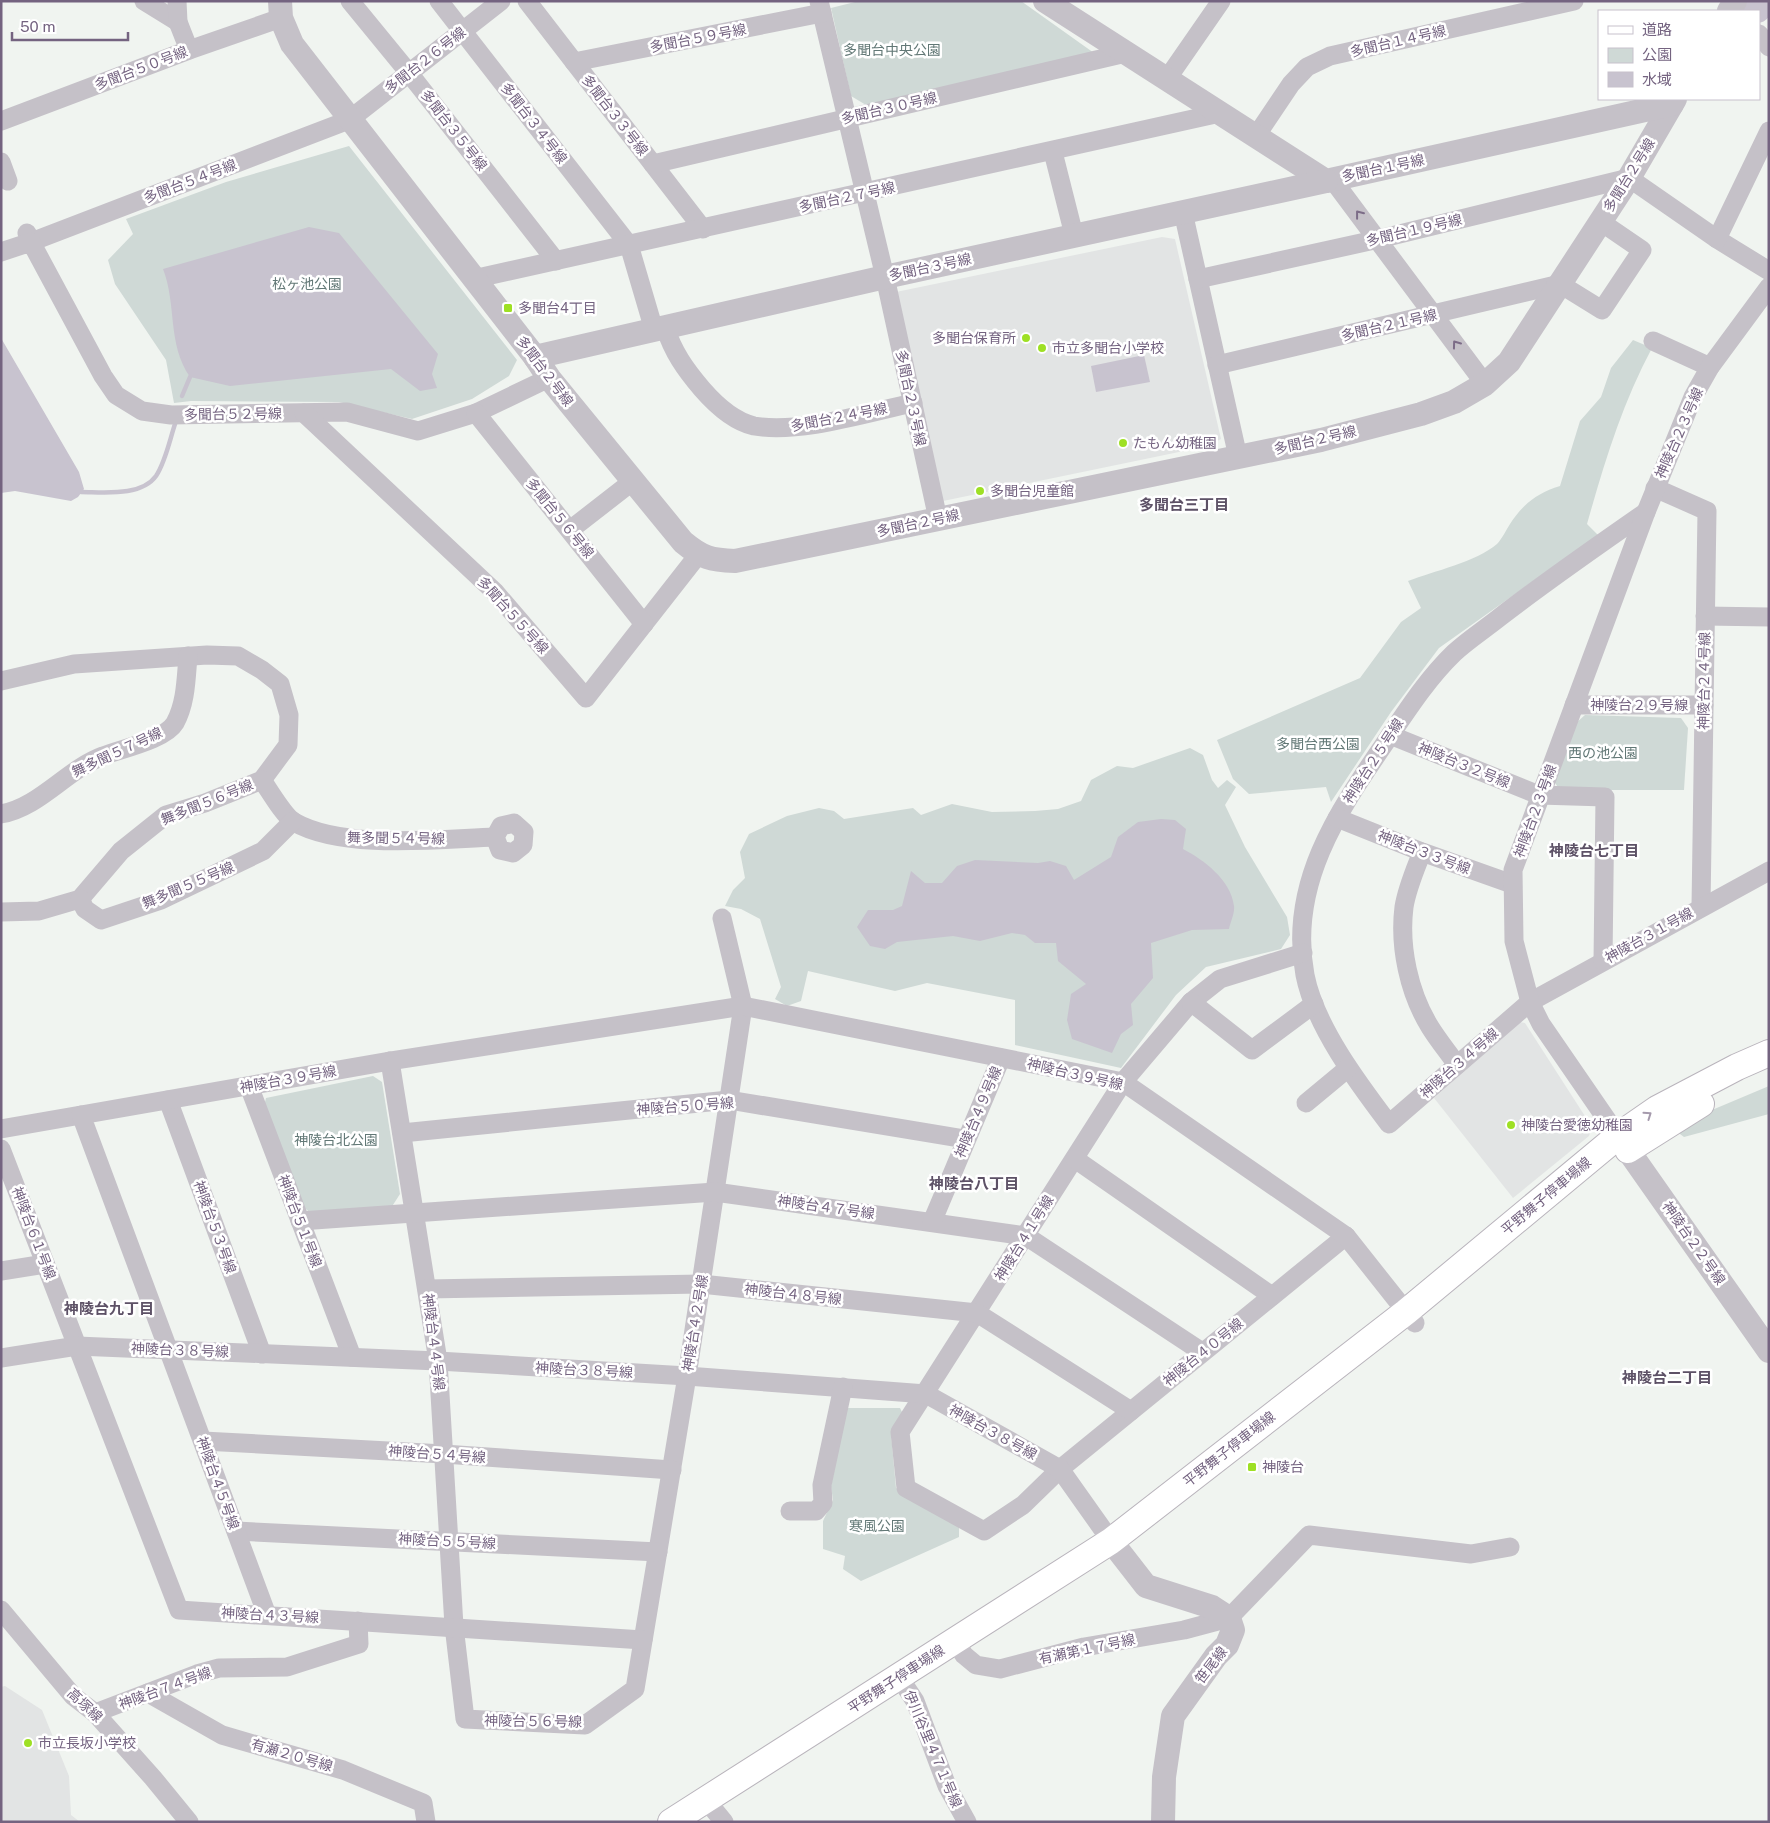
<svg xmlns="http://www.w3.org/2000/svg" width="1770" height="1823" viewBox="0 0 1770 1823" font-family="'Public Sans','Noto Sans JP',sans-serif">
  <rect width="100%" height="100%" fill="#f0f4f0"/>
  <g fill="#e2e4e4">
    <path d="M1162 237 1175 239 1221 439 1208 446 943 501 896 292Z"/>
    <path d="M1520 1022 1525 1023 1592 1127 1589 1136 1513 1198 1434 1098Z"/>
    <path d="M5 1686 42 1710 69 1776 71 1815 80 1822H1V1687Z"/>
  </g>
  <g fill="#cfd9d6">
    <path d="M859 1H1021L1094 53 866 105 851 96 831 8Z"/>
    <path d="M349 146 517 360 509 376 472 399 412 419 339 402 191 401 174 403 166 360 115 284 108 260 133 234 126 219 226 182Z"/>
    <path d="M1633 340 1652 348C1622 404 1604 464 1587 524L1598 535 1439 648 1391 712 1331 802 1326 787 1249 794 1233 779 1217 740 1360 678 1401 622 1421 608 1408 581C1434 571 1476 562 1497 544 1502 539 1506 530 1510 524 1523 504 1537 493 1560 486L1580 421 1601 397 1611 368Z"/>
    <path d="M1585 715 1681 718 1688 728 1684 790H1560L1553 780 1576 723Z"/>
    <path d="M1190 748 1203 755 1212 780 1218 788 1227 780 1236 787 1225 805 1245 847 1287 917 1290 935 1281 949 1206 967 1176 995 1121 1068 1015 1045V1000L927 983 895 991 808 971 801 1001 787 1006 775 999 781 987 760 919 741 909 725 906 733 890 745 878 740 852 749 834 787 816 819 808 834 811 844 819 913 808 921 815 952 804 992 812 1035 811 1058 809 1081 801 1091 780 1117 766 1133 768Z"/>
    <path d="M373 1076 382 1082 400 1194 391 1208 312 1214 302 1206 264 1106 266 1098Z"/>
    <path d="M1769 1086V1114L1684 1137 1676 1131 1712 1110Z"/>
    <path d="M847 1408H900L903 1414 891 1434 896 1488 959 1525V1537L861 1581 843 1569 845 1556 823 1549V1521L833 1500 831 1486Z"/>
  </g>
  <g fill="#c8c3cf">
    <path d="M309 227 339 233 438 354 432 374 437 388 420 391 391 369 230 386 190 377C167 344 177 305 163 269Z"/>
    <path d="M1 338 79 472 84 489 78 497 71 501 15 491 1 493Z"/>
    <path d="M1144 355 1150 382 1096 392 1091 366Z"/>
    <path d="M1161 819 1175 820 1186 829 1183 849C1204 860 1231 880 1234 906 1235 913 1230 923 1229 929L1192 930 1151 943 1153 978 1131 1004 1133 1025 1121 1034 1112 1053 1072 1039 1067 1020 1071 994 1086 984 1058 961 1056 943H1035L1025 935 1012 933 980 941 953 936 897 942 885 949 870 946 857 927 868 910H893L902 906 911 871 925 883H942L957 866 975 860 1038 863 1050 861 1066 866 1074 880 1111 857 1118 837 1138 822Z"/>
  </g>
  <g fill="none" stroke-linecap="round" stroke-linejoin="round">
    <g stroke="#c8c3cf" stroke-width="4.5">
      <path d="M182 396 190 377"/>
      <path d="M81 492C103 492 141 497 156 476 166 461 170 438 176 421"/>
    </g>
    <path stroke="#c8c3cf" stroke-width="28" d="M1757 9 1761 1"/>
    <g stroke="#b9b4bc" stroke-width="28">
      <g id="secondary">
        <path d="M1628 1150 1701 1104"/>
        <path d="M671 1822 1111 1541 1406 1312 1618 1136 1657 1109 1737 1067 1769 1053"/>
      </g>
    </g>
    <g stroke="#c5c1c8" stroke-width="19">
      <path d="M144 1 178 22"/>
      <path d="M177 1 178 22 189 50"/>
      <path d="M350 1 409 73 556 261"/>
      <path d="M439 1 629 245 654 330"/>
      <path d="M527 1 703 229"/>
      <path d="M819 1 885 277 938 519"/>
      <path d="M1759 34 1769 47"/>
      <path d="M574 62 822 13"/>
      <path d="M1167 79 1221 1"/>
      <path d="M1 121 189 50 281 18"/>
      <path d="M1256 136 1291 84 1307 67 1330 56 1574 1"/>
      <path d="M1053 152 1074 235"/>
      <path d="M1 162 8 181"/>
      <path d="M653 164 1126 53"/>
      <path d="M1332 179 1485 384"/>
      <path d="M1183 212 1238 457"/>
      <path d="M27 233 31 242 349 120 501 1"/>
      <path d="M1717 239 1769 271"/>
      <path d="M1 252 31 242 103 376 116 395 142 411 171 415 347 412 418 431 476 413 549 378"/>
      <path d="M473 279 1220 113"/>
      <path d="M1198 279 1379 239 1629 178 1717 239 1769 131"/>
      <path d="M665 327C673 352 685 369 702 389 715 404 733 421 754 426 800 434 866 413 913 403"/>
      <path d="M1653 341 1710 367"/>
      <path d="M1217 365 1560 284 1602 310 1642 250 1601 222"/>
      <path d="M304 413 495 592 586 698 698 555"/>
      <path d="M476 413 644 624"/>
      <path d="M1655 488 1707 511 1701 907"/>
      <path d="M1646 512C1597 546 1548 580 1500 617 1485 629 1468 640 1454 653 1427 679 1406 712 1385 743 1337 813 1288 885 1305 975 1315 1026 1358 1083 1389 1124L1530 1002 1769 871"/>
      <path d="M570 530 633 481"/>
      <path d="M1705 616 1769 617"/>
      <path d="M1 681 74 664 207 655 238 656 262 670 280 684 289 715 288 745 262 780 205 803 166 815 121 851 80 899 39 911 1 912"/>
      <path d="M1574 705H1704"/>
      <path d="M1390 735 1539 795 1605 797 1603 961"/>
      <path d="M262 780C269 790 284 816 294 822 343 850 438 839 495 837"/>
      <path d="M1 814C40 807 66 770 103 756 120 749 165 740 175 723 186 703 186 679 188 656"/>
      <path d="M1337 818 1422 852 1512 884"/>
      <path d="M514 823 524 832 523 845 513 853 500 850 495 837 501 826Z"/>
      <path d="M1422 852C1415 870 1407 888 1404 907 1399 947 1409 993 1430 1027 1438 1040 1448 1052 1457 1065"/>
      <path d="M80 899 85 909 101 920 161 900 263 851 293 821"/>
      <path d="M1303 953 1220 979 1191 1002 1123 1082 900 1432 906 1488 984 1531 1023 1505 1060 1469 1346 1236"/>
      <path d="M1191 1002 1252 1050 1314 1004"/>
      <path d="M390 1061 438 1361 454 1626 465 1719 585 1725 635 1689 687 1376 743 1006 722 918"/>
      <path d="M249 1086 352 1357"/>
      <path d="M168 1100 262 1354"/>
      <path d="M1306 1103 1347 1069"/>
      <path d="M1 1129 81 1115"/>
      <path d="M402 1133 729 1100 965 1139"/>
      <path d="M1618 1136 1541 1024 1530 1002 1514 941 1513 870 1646 512 1693 397 1710 367 1769 287"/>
      <path d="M1 1149 179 1610 643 1640"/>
      <path d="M1075 1159 1272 1296"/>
      <path d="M300 1221 715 1192 1026 1236 1202 1352"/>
      <path d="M932 1222 1001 1058"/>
      <path d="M1 1271 45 1264"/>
      <path d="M427 1289 701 1284 977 1313 1131 1411"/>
      <path d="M1 1358 77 1346 438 1361 687 1376 926 1394 1060 1469 1111 1541"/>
      <path d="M203 1441 444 1454 672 1470"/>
      <path d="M790 1511H816L823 1503 822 1485 843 1387"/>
      <path d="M236 1531 658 1552"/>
      <path d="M1 1610 73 1696 95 1713 153 1778 189 1822"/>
      <path d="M267 1615 81 1115 390 1061 743 1006 1123 1082 1346 1236 1415 1323"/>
      <path d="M955 1641 964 1655 976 1665 1000 1669 1084 1647 1184 1630 1229 1618 1309 1535 1471 1554 1510 1547"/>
      <path d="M899 1677 915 1701 947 1786 967 1822"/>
      <path d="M148 1693 222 1735 343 1770 423 1803 426 1822"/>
      <path d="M95 1713 197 1674 219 1668 287 1667 359 1644 358 1621"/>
      <path d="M706 1800 724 1822"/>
    </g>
    <g stroke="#c5c1c8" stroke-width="24">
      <path d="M280 1 281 18 292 44 535 357 549 378 683 542C702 558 711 560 735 561L1321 440 1421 414 1454 402 1485 384 1509 362 1629 178 1675 99"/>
      <path d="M1045 1 1326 181 1672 104"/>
      <path d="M1729 11 1735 1"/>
      <path d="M535 357 885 277 1326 181"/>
      <path d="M1618 1136 1769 1351"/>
      <path d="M1111 1541 1146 1586 1212 1607 1229 1618 1233 1630 1227 1645 1216 1656 1173 1716 1164 1777 1163 1822"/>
    </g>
    <use href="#secondary" stroke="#fff" stroke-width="26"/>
  </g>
  <defs><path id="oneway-chevron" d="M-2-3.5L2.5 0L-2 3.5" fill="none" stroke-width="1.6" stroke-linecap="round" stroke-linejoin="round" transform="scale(1.25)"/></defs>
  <g stroke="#7c6c87">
    <use href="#oneway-chevron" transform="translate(1359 214) rotate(-128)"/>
    <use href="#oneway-chevron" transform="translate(1456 344) rotate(-126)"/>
  </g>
  <use stroke="#a59aac" href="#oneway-chevron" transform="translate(1648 1115) rotate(-35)"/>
  <g fill="#9ee024" stroke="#fff" stroke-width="2">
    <rect x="503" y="303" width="10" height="10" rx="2.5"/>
    <circle cx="1026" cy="338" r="5"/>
    <circle cx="1042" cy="348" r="5"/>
    <circle cx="1123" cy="443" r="5"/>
    <circle cx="980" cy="491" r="5"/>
    <circle cx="1511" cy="1125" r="5"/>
    <rect x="1247" y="1462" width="10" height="10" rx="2.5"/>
    <circle cx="28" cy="1743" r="5"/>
  </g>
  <g text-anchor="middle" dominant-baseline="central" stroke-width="5" stroke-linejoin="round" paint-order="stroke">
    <g font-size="14" fill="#746380" stroke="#fff">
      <text transform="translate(698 38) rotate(-11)">多聞台５９号線</text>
      <text transform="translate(1398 41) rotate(-13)">多聞台１４号線</text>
      <text transform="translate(425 60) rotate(-38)">多聞台２６号線</text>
      <text transform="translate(141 68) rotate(-21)">多聞台５０号線</text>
      <text transform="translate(889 108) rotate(-13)">多聞台３０号線</text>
      <text transform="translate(615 115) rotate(52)">多聞台３３号線</text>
      <text transform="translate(534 123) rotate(52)">多聞台３４号線</text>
      <text transform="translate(454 130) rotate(52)">多聞台３５号線</text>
      <text transform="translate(1383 168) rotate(-12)">多聞台１号線</text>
      <text transform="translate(1629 175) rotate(-58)">多聞台２号線</text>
      <text transform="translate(190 181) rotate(-21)">多聞台５４号線</text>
      <text transform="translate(847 197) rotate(-12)">多聞台２７号線</text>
      <text transform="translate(1414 230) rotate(-13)">多聞台１９号線</text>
      <text transform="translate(930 267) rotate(-12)">多聞台３号線</text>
      <text transform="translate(1389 325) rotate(-13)">多聞台２１号線</text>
      <text transform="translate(545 371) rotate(53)">多聞台２号線</text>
      <text transform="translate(911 398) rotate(78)">多聞台２３号線</text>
      <text transform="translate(233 414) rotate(-1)">多聞台５２号線</text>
      <text transform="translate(839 417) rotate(-11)">多聞台２４号線</text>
      <text transform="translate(1679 433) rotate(-66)">神陵台２３号線</text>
      <text transform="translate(1315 440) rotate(-13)">多聞台２号線</text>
      <text transform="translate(560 518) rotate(51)">多聞台５６号線</text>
      <text transform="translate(918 523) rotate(-12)">多聞台２号線</text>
      <text transform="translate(513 615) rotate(48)">多聞台５５号線</text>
      <text transform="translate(1704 681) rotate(-89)">神陵台２４号線</text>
      <text x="1639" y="705">神陵台２９号線</text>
      <text transform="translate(117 752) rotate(-25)">舞多聞５７号線</text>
      <text transform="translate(1373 761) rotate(-57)">神陵台２５号線</text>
      <text transform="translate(1464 765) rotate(22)">神陵台３２号線</text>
      <text transform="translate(207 802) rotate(-22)">舞多聞５６号線</text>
      <text transform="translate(1535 811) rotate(-70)">神陵台２３号線</text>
      <text transform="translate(396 838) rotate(1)">舞多聞５４号線</text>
      <text transform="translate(1424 852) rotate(21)">神陵台３３号線</text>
      <text transform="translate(188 885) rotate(-23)">舞多聞５５号線</text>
      <text transform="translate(1649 935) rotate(-29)">神陵台３１号線</text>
      <text transform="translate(1459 1063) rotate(-41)">神陵台３４号線</text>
      <text transform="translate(1075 1074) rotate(13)">神陵台３９号線</text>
      <text transform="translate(288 1079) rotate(-10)">神陵台３９号線</text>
      <text transform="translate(685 1106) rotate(-4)">神陵台５０号線</text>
      <text transform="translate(978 1112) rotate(-67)">神陵台４９号線</text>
      <text transform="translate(1546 1196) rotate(-40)">平野舞子停車場線</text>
      <text transform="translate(826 1207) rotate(8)">神陵台４７号線</text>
      <text transform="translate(300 1221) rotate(69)">神陵台５１号線</text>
      <text transform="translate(215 1227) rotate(70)">神陵台５３号線</text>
      <text transform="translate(34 1233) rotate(69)">神陵台６１号線</text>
      <text transform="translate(1024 1238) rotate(-58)">神陵台４１号線</text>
      <text transform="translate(1694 1243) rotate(55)">神陵台２２号線</text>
      <text transform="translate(793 1294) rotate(6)">神陵台４８号線</text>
      <text transform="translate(695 1323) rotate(-81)">神陵台４２号線</text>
      <text transform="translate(434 1342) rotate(83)">神陵台４４号線</text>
      <text transform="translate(180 1350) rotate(2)">神陵台３８号線</text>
      <text transform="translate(1203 1352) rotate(-39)">神陵台４０号線</text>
      <text transform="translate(584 1370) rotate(3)">神陵台３８号線</text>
      <text transform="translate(993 1432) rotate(29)">神陵台３８号線</text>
      <text transform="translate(1229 1449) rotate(-38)">平野舞子停車場線</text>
      <text transform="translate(437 1454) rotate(4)">神陵台５４号線</text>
      <text transform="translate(218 1483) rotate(70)">神陵台４５号線</text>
      <text transform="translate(447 1541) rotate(3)">神陵台５５号線</text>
      <text transform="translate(270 1615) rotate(3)">神陵台４３号線</text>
      <text transform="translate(1087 1649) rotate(-12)">有瀬第１７号線</text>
      <text transform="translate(1211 1665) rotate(-52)">笹尾線</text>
      <text transform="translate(896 1679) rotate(-33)">平野舞子停車場線</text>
      <text transform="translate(165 1688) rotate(-20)">神陵台７４号線</text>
      <text transform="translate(85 1705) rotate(43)">高塚線</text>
      <text transform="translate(533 1721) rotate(1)">神陵台５６号線</text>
      <text transform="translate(933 1749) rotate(67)">伊川谷里４７１号線</text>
      <text transform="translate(292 1755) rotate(16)">有瀬２０号線</text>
    </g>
    <g font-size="14" fill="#627876" stroke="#fff">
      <text x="892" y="50">多聞台中央公園</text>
      <text x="307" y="284">松ヶ池公園</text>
      <text x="1318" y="744">多聞台西公園</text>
      <text x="1603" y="753">西の池公園</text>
      <text x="336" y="1140">神陵台北公園</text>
      <text x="877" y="1526">寒風公園</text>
    </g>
    <g font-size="14" fill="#746380" stroke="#fff" text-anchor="start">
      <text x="518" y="308">多聞台4丁目</text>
      <text x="1016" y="338" text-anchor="end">多聞台保育所</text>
      <text x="1052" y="348">市立多聞台小学校</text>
      <text x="1133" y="443">たもん幼稚園</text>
      <text x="990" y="491">多聞台児童館</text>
      <text x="1521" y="1125">神陵台愛徳幼稚園</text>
      <text x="1262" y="1467">神陵台</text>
      <text x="38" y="1743">市立長坂小学校</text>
    </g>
    <g font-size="15" font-weight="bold" fill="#5d5166" stroke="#fff">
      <text x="1184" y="504">多聞台三丁目</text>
      <text x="1594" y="850">神陵台七丁目</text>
      <text x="974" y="1183">神陵台八丁目</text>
      <text x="109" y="1308">神陵台九丁目</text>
      <text x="1667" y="1377">神陵台二丁目</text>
    </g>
  </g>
  <rect width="1770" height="1823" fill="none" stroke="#746380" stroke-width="5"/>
  <rect x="1598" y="10" width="162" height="90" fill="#ffffff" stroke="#c7c1cc"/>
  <rect x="1608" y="26" width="25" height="8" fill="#ffffff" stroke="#c7c1cc"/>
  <text x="1642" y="35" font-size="15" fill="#746380">道路</text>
  <rect x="1608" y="48" width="25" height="15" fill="#cfd9d6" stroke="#c7c1cc"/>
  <text x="1642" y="60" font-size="15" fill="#746380">公園</text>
  <rect x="1608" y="72" width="25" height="15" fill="#c8c3cf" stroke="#c7c1cc"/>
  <text x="1642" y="85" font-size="15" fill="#746380">水域</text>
  <path d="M12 32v8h116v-8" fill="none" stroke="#746380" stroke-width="2.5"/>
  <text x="20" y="32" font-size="15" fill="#746380" stroke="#ffffff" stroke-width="4" paint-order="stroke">50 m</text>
</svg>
